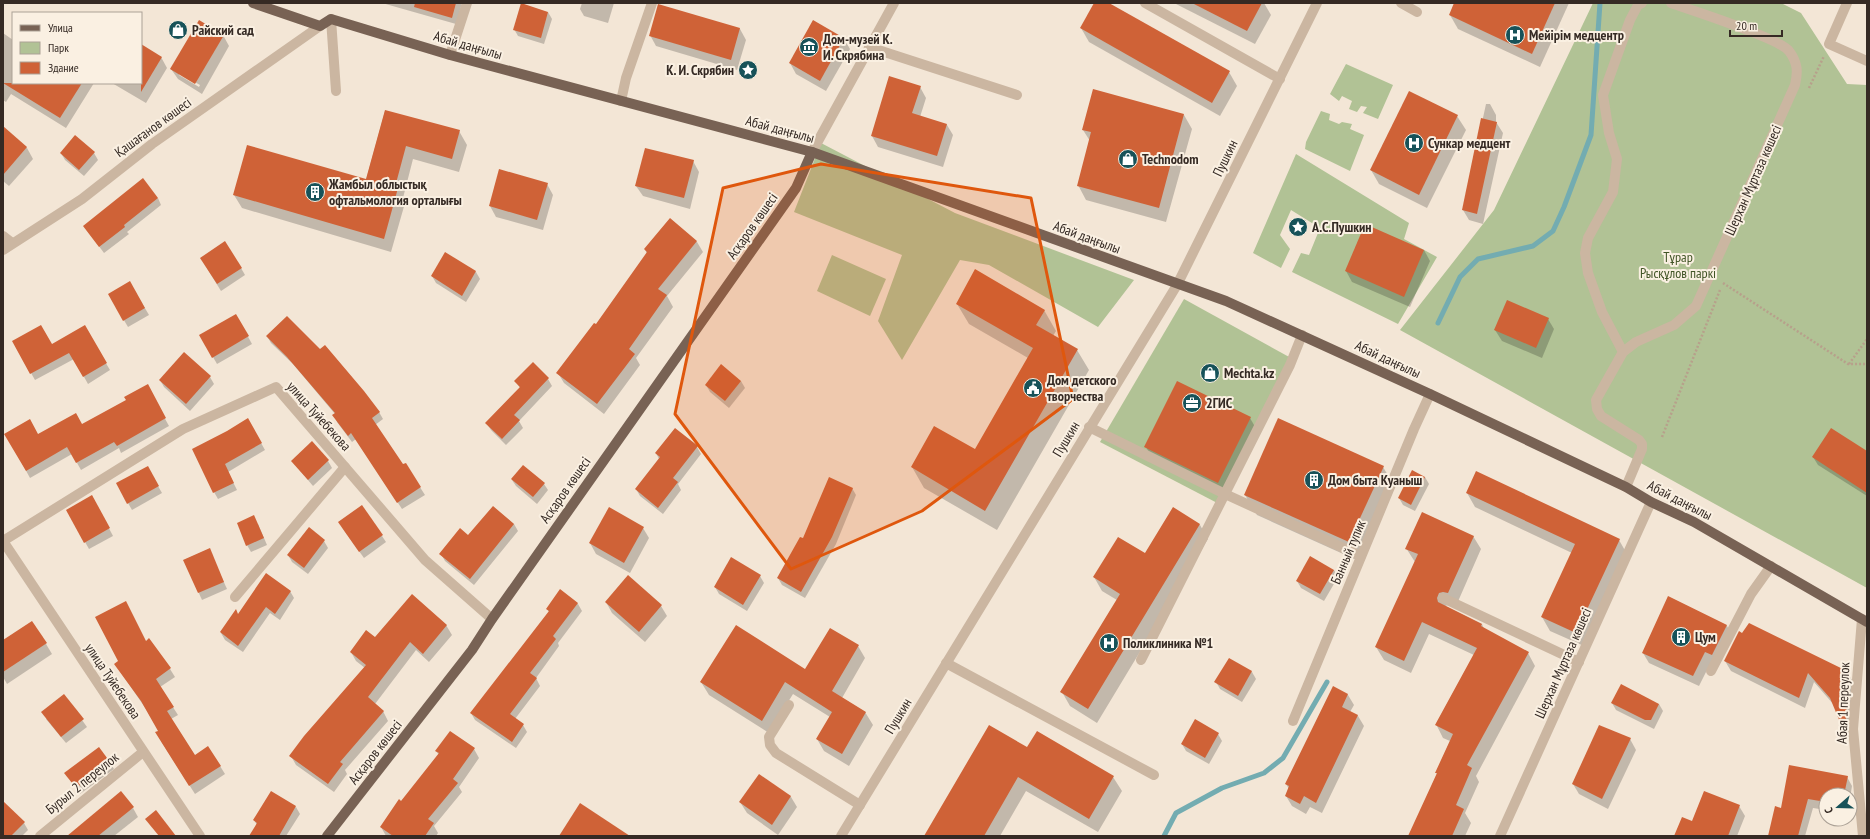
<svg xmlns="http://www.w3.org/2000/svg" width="1870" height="839" viewBox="0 0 1870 839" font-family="'PT Sans Narrow',sans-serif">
  <rect width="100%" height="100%" fill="#f3e6d6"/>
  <g fill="#b1c295">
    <path d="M1593 3H1781L1801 13 1847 84 1867 85V588L1400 330 1494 210Z"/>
    <path d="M1346 64 1393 85 1378 119 1363 113 1367 107 1361 106 1357 112 1349 109 1352 101 1342 96 1339 101 1330 94Z"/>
    <path d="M1321 111 1330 114 1329 120 1339 124 1342 122 1352 124 1350 129 1364 135 1350 171 1305 149 1306 142Z"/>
    <path d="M821 143 955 213 1134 280 1098 327 989 265 960 260 902 360 878 321 902 255 794 212Z"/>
    <path d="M1296 154 1409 223 1404 239 1437 257 1398 324 1292 272 1301 253 1309 255 1320 228 1291 210 1280 235 1290 249 1281 268 1253 253Z"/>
    <path d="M832 255 886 279 870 316 817 291Z"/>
    <path d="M1184 299 1291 358 1223 506 1100 442Z"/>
  </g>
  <g fill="#0003" fill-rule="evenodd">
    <path d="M382 3H462L456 24Z"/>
    <path d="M582 3H614L608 23 584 16 580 9Z"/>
    <path d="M1095 3H1107L1229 72 1237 86 1220 116 1089 42 1081 28Z"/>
    <path d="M1174 3H1264L1271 15 1255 44Z"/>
    <path d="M1455 3H1569L1540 67 1458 29 1450 15Z"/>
    <path d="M659 5 740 29 746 40 737 70 656 46 650 35Z"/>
    <path d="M548 12 552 19 544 44 518 36 514 29Z"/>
    <path d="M813 21 844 39 850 49 826 91 796 74 790 63Z"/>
    <path d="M3 33 13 40V83H94L66 128 11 94 6 102 3 100Z"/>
    <path d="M223 35 229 46 202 94 178 79 171 69ZM179 73 200 85 199 87 179 75Z"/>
    <path d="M141 46 161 57 167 68 146 103 112 83H141Z"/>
    <path d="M920 87 926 98 920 117 947 125 953 135 943 167 878 147 872 136Z"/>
    <path d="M1486 104H1490L1496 115V122L1503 133 1483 224 1469 220 1463 210Z"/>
    <path d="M385 111 459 131 467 145 459 172 413 159 403 198 405 203 391 252 242 208 234 195 366 180Z"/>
    <path d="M1184 115 1192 129 1166 222 1086 200 1078 185 1090 141 1083 130Z"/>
    <path d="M1457 116 1466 130 1427 208 1379 184 1371 170Z"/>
    <path d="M3 128 27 148 33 159 9 186 3 181Z"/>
    <path d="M61 153H94L98 160 84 176 65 160Z"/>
    <path d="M693 161 699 172 690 209 643 196 636 186Z"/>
    <path d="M547 184 553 195 543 230 496 217 490 206Z"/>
    <path d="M158 198 161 205 127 232 129 234 104 253 84 226Z"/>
    <path d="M670 219 697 242 703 252 667 296 673 307 636 358 640 365 604 414 564 383 558 373 596 326 647 254 645 249Z"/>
    <path d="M1424 250 1430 261 1410 307 1352 282 1346 271Z"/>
    <path d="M445 254 476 272 480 279 466 302 436 283 432 276Z"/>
    <path d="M205 265 241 268 245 275 221 291Z"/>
    <path d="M130 283 149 315 128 327 109 295Z"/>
    <path d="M957 304 1044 310 1056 331 1053 336 1077 350 1089 370 997 530 924 488 912 467 975 451 1028 358 969 324Z"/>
    <path d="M236 315 252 344 217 364 201 336Z"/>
    <path d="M1548 319 1554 329 1542 358 1502 341 1495 330Z"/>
    <path d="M84 327 110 370 88 384 74 359 35 380 13 341 52 345Z"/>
    <path d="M267 336 379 412 383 419 375 425 403 466 405 464 425 495 402 509 356 439 352 442 337 422 335 414 293 364 271 343Z"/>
    <path d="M210 377 214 384 190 411 164 387 160 380Z"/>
    <path d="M548 379 552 386 519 421 523 428 506 445 491 430 487 424 520 388 516 382Z"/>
    <path d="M741 381 745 388 729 408 710 392 706 385Z"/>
    <path d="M147 386 169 426 121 453 119 448 81 470 72 454 30 478 6 434 38 435 81 426 128 401Z"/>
    <path d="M1250 418 1258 432 1226 497 1154 461 1146 447Z"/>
    <path d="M248 420 265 450 228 472 237 490 218 499 214 492 228 432Z"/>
    <path d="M675 429 697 447 701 454 678 484 681 490 663 514 640 496 636 489 659 459 656 453Z"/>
    <path d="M1867 453V496L1818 465 1813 457Z"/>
    <path d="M292 461H328L332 468 313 486Z"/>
    <path d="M147 467 162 493 132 510 117 484Z"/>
    <path d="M1383 467 1395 487 1361 562 1257 515 1245 495Z"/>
    <path d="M1425 477 1429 484 1415 511 1403 505 1399 498Z"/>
    <path d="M512 480 544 484 548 490 537 504 516 486Z"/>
    <path d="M852 488 856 495 836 544 805 598 782 585 778 578 804 540Z"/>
    <path d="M1467 493 1619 540 1627 554 1584 646 1550 631 1542 617 1572 553 1475 507Z"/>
    <path d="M92 496 113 536 89 549 67 510Z"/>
    <path d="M493 507 514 524 518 531 474 585 445 561 441 554 469 537Z"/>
    <path d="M1173 509 1200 525 1208 539 1097 723 1070 706 1062 692 1117 600 1102 591 1094 577 1145 554Z"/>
    <path d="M258 524 267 545 251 552 247 545Z"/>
    <path d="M643 528 649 538 630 573 596 554 590 543Z"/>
    <path d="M343 529 382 536 386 542 364 558Z"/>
    <path d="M1473 536 1481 549 1456 606 1451 604 1445 606 1482 624 1484 629 1528 653 1535 666 1476 776 1479 782 1465 813 1471 823 1465 836H1409L1437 774 1436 773 1450 741 1443 738 1436 724 1474 655 1429 634 1411 673 1384 660 1376 647 1415 562 1406 548Z"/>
    <path d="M324 541 328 548 308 574 292 562 288 555Z"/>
    <path d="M209 549 227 589 202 600 184 560Z"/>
    <path d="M1334 570 1338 577 1324 601 1301 588 1297 581Z"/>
    <path d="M760 576 764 583 747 611 719 594 715 587Z"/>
    <path d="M290 591 294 598 280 620 270 613 243 652 225 640 221 633 238 615Z"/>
    <path d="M560 591 578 604 582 611 558 643 559 646 536 678 540 686 515 719 523 725 527 732 516 748 475 720 471 713 549 612 547 609Z"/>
    <path d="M1669 597 1727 626 1733 637 1711 662 1699 686 1649 663 1643 653Z"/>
    <path d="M606 602 661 606 667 616 645 642 612 613Z"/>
    <path d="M446 625 452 635 429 662 416 650 375 704 383 711 388 721 345 770 347 774 334 792 296 765 291 756 365 668 356 661 351 652 375 638Z"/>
    <path d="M3 641 46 644 52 654 7 684 3 677Z"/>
    <path d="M858 646 865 658 842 698 865 712 873 725 849 766 824 751 817 739 830 717 793 694 769 733 709 695 701 682 806 670Z"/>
    <path d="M1229 659 1252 672 1256 679 1242 702 1220 689 1216 682Z"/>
    <path d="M1725 661 1848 673 1854 684 1851 742 1834 705 1814 682 1805 708 1731 671Z"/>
    <path d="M115 664 170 669 175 677 160 687 178 715 171 719 195 756 220 766 225 774 195 794 161 741 159 731 146 709Z"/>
    <path d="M1333 688 1348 695 1354 705 1350 712 1358 716 1364 726 1322 813 1310 807 1306 814 1292 806 1286 796 1289 789 1286 784Z"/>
    <path d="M64 695 87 727 66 743 46 719Z"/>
    <path d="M1612 703 1659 704 1663 711 1654 729 1616 710Z"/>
    <path d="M1218 734 1222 741 1209 764 1186 751 1182 744Z"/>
    <path d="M1630 739 1636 750 1608 809 1579 794 1573 784Z"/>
    <path d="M99 748 114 769 80 794 66 773Z"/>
    <path d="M474 749 479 758 459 787 462 792 434 826 438 833 436 836H386L381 827 439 755 436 751Z"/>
    <path d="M1027 749 1113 777 1122 791 1098 832 1026 791 1000 836H925Z"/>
    <path d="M759 775 791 797 797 807 778 835 747 813 740 802Z"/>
    <path d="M1847 777 1852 786 1850 798V795H1826V810L1813 808 1805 836H1769L1781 809Z"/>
    <path d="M3 802 24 823 28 830 22 836H3Z"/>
    <path d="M1739 806 1745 816 1737 836H1675L1693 823Z"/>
    <path d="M296 807 300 814 286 836H251L257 825 254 820Z"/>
    <path d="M133 808 138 817 114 836H69Z"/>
  </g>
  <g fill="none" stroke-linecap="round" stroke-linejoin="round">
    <g stroke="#73acb1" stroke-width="5">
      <path d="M1438 323 1460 277 1478 259 1533 246 1553 231 1564 207 1591 135 1600 3"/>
      <path d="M1164 836 1176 813 1222 788 1264 773 1283 758 1327 682"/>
    </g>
  </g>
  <g fill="#cf6237">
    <path d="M415 3H456L452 18 414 7Z"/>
    <path d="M521 3 548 12 541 38 513 30Z"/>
    <path d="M1094 3H1109L1230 71 1212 103 1080 28Z"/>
    <path d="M1192 3H1262L1247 31Z"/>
    <path d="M1454 3H1555L1532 54 1449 15Z"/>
    <path d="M658 4 740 28 731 60 649 36Z"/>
    <path d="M199 20 224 35 195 84 170 69Z"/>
    <path d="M813 20 844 38 820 81 789 63Z"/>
    <path d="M141 44 162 57 141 92Z"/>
    <path d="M889 76 921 86 912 113 947 124 937 156 871 136Z"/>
    <path d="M3 83H82L60 118Z"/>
    <path d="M1093 89 1184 114 1159 208 1077 186 1091 132 1082 130Z"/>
    <path d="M1409 91 1458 115 1419 195 1370 170Z"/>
    <path d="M385 110 460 130 452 159 406 146 395 187 398 188 384 239 233 195 247 145 366 179Z"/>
    <path d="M1481 118 1497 122 1477 214 1462 210Z"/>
    <path d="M3 126 27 147 3 175Z"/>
    <path d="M75 135 95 152 79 170 60 153Z"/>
    <path d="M645 148 694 160 684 198 635 186Z"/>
    <path d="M499 169 548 183 537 220 489 206Z"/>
    <path d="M143 178 158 198 124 225 125 227 99 247 83 226Z"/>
    <path d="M670 218 697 241 658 289 667 295 629 349 635 354 597 404 556 373 594 323 596 324 647 252 644 249Z"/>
    <path d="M1365 224 1424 250 1404 297 1345 271Z"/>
    <path d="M225 241 242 268 217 284 200 258Z"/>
    <path d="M445 252 476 271 462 296 431 276Z"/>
    <path d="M975 269 1045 310 1036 325 1078 349 985 511 911 467 934 426 975 449 1033 348 956 304Z"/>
    <path d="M130 281 145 308 123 321 108 294Z"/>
    <path d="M1507 300 1549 318 1536 348 1494 330Z"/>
    <path d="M236 314 249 336 212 358 199 335Z"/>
    <path d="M287 316 320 349 325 345 364 391 380 412 372 418 403 464 406 463 421 487 397 503 351 433 348 436 332 415 335 413 287 357 266 336Z"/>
    <path d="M41 325 52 344 85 325 107 363 83 377 69 353 30 374 12 341Z"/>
    <path d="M184 352 211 376 186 404 159 380Z"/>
    <path d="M533 362 549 378 514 415 520 420 502 439 485 423 520 387 514 381Z"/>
    <path d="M721 364 741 381 725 401 705 385Z"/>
    <path d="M1177 381 1251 417 1218 483 1144 447Z"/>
    <path d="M148 384 166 418 117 446 114 442 76 463 67 447 26 471 4 434 30 419 38 434 76 413 82 424 126 400 124 397Z"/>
    <path d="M248 418 262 443 225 464 234 483 213 493 192 449 227 431Z"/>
    <path d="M1278 418 1384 466 1349 542 1244 495Z"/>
    <path d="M675 428 698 446 673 478 678 482 658 508 635 489 660 457 655 453Z"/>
    <path d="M1831 428 1867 451V493L1812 457Z"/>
    <path d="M312 441 329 460 308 480 291 461Z"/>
    <path d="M523 465 545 483 533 497 511 479Z"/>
    <path d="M148 466 159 486 127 504 116 483Z"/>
    <path d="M1412 470 1425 477 1411 505 1398 498Z"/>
    <path d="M1476 471 1620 539 1576 633 1541 617 1575 544 1466 493Z"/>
    <path d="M829 477 853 488 832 537 801 592 777 578 800 537 803 538Z"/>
    <path d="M92 495 110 528 84 543 66 510Z"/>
    <path d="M362 505 383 535 359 552 338 522Z"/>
    <path d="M493 506 514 524 470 579 439 554 460 528 468 535Z"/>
    <path d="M609 507 644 527 624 563 589 543Z"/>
    <path d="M1173 507 1200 524 1088 709 1060 692 1120 594 1093 577 1118 537 1145 553Z"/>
    <path d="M1422 512 1474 536 1448 593 1443 592 1439 593 1437 598 1438 602 1482 624 1481 626 1529 652 1467 765 1472 768 1456 805 1464 809 1452 836H1408L1437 773H1435L1453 734 1435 725 1477 648 1422 622 1404 661 1375 647 1418 554 1405 549Z"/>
    <path d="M254 515 264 538 246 546 237 523Z"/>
    <path d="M309 527 325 540 304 568 287 555Z"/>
    <path d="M210 548 224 582 198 593 183 560Z"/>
    <path d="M1310 556 1334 570 1320 594 1296 581Z"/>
    <path d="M731 557 761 575 743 605 714 587Z"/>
    <path d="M266 573 291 591 275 614 266 607 238 646 220 632 236 609 238 614Z"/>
    <path d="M628 575 662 605 639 632 605 602Z"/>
    <path d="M560 589 578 603 553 636 556 639 530 673 537 678 510 714 524 724 512 742 470 713 549 611 546 609Z"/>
    <path d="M412 594 447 625 423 654 410 642 368 697 384 711 340 762 343 764 328 784 289 756 304 736 366 665 350 652 366 630 375 637Z"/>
    <path d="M1668 596 1727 625 1712 655 1705 652 1693 676 1642 653Z"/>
    <path d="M126 601 146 641 149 638 171 668 156 679 174 707 167 711 195 755 208 746 221 766 189 786 155 732 158 731 141 701 114 664 118 661 95 617Z"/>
    <path d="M32 621 47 643 3 672V640Z"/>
    <path d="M1749 623 1849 672 1845 734 1830 698 1808 673 1799 698 1724 661 1739 631 1742 633Z"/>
    <path d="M736 625 805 669 830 628 859 645 832 691 866 712 842 754 816 739 832 712 785 682 762 721 700 682Z"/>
    <path d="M1229 658 1252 671 1238 696 1214 682Z"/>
    <path d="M1621 684 1659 704 1651 720H1645L1611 703Z"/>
    <path d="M1333 686 1348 694 1342 707 1358 715 1316 803 1304 796 1300 804 1285 796 1289 786 1285 784Z"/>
    <path d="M64 694 84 719 61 737 41 712Z"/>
    <path d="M1195 719 1219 733 1205 758 1181 744Z"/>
    <path d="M989 725 1027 747 1037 731 1114 776 1089 819 1018 777 984 836H924Z"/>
    <path d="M1599 725 1631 738 1602 799 1572 784Z"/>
    <path d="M450 731 475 748 453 779 458 783 428 819 434 823 425 836H393L380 827 399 799 401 801 439 753 435 751Z"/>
    <path d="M99 747 110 762 76 788 64 773Z"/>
    <path d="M1789 765 1848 776 1844 795H1826V802L1808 799 1798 836H1768L1775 806 1781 808Z"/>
    <path d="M759 774 791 796 772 825 739 802Z"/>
    <path d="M121 791 134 807 98 836H67Z"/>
    <path d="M271 791 296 806 279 836H249L257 823 253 820Z"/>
    <path d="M1704 791 1740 805 1728 836H1674L1682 817 1692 821Z"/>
    <path d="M3 801 25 822 11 836H3Z"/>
    <path d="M580 803 630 836H559Z"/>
    <path d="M156 810 176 836H159L145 819Z"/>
  </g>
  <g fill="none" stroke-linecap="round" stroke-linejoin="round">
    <g stroke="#b7a08b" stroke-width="2.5" stroke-dasharray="2 2" stroke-linecap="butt">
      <path d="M1809 88 1824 56"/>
      <path d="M1723 283 1848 364H1867"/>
      <path d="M1849 364 1867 339"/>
      <path d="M1662 437 1720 290"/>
    </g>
    <g stroke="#cbb6a1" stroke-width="10">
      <path d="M1145 3 1280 79"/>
      <path d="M1401 3 1417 12"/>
      <path d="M1847 3 1829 44 1867 61"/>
      <path d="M331 19 336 91"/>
      <path d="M869 47 1017 95"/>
      <path d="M450 55 467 3"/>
      <path d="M621 101 626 78 652 3"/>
      <path d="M812 152 894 3"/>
      <path d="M3 236 12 243"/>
      <path d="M3 250 82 199 152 144 320 26"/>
      <path d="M1623 352 1602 312 1588 273 1585 253 1588 238 1613 192 1617 159 1609 133 1603 95 1630 20 1638 5 1642 3"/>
      <path d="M1089 427 1225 494 1361 556"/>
      <path d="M1626 487 1642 449V444L1639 440 1601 416 1597 409 1596 400 1623 352 1636 342 1674 325 1696 306 1795 85C1798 72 1798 63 1789 51 1779 38 1691 10 1671 3"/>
      <path d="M3 541 183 429 276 387 425 560 492 619"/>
      <path d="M3 541 200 836"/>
      <path d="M235 597 345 467"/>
      <path d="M1443 598 1579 662"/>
      <path d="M1862 619 1853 729 1863 836"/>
      <path d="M1141 660 1290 365 1302 335"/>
      <path d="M946 663 1154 775"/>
      <path d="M1711 671 1751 594 1771 566"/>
      <path d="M789 705 769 737 770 745 776 753 860 805"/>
      <path d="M1293 721 1414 429 1430 394"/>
      <path d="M40 836 143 752"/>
      <path d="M841 836 1177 285 1317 3"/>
      <path d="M1500 836 1651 502"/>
    </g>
    <g stroke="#786254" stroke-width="10">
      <path d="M253 3 320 26 331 19 450 55 812 152 1226 301 1430 394 1626 487 1651 502 1694 522 1867 622"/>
      <path d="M327 836 472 650 492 619 796 188 812 152"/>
    </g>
  </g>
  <path fill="#df570d" fill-opacity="0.2" stroke="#df570d" stroke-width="3" stroke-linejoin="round" d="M821 164 1031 198 1073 399 922 511 791 569 675 414 723 188Z"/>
  <defs>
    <g id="shop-disc" transform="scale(1)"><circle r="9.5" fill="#175259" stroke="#faf0e2"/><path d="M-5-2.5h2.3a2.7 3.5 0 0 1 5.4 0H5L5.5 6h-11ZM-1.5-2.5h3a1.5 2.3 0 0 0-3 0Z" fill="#fff"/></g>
    <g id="hospital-disc" transform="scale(1)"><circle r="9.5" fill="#175259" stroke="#faf0e2"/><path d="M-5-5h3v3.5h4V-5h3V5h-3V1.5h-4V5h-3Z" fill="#fff"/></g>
    <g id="museum-disc" transform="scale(1)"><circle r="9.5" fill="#175259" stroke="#faf0e2"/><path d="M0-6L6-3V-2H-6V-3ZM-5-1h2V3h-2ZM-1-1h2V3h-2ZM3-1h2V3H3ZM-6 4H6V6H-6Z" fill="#fff"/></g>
    <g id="sight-disc" transform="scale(1)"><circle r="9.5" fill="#175259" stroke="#faf0e2"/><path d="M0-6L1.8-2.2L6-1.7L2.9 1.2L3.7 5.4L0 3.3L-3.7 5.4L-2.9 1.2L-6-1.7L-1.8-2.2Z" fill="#fff"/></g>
    <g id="building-disc" transform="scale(1)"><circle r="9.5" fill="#175259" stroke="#faf0e2"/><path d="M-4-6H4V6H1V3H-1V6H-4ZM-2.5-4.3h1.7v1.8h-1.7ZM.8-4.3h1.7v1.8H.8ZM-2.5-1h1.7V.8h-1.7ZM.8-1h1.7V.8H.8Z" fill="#fff"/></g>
    <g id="civic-disc" transform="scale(1)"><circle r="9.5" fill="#175259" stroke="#faf0e2"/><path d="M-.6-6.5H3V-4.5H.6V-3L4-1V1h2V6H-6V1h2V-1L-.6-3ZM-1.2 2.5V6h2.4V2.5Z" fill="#fff"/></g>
    <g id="office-disc" transform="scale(1)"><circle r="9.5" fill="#175259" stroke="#faf0e2"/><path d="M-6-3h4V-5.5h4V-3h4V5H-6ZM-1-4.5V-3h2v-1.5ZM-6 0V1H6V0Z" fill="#fff"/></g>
  </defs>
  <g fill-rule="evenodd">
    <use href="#shop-disc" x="178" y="30"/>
    <use href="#hospital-disc" x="1515" y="35"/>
    <use href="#museum-disc" x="809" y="47"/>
    <use href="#sight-disc" x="748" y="70"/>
    <use href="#hospital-disc" x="1414" y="143"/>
    <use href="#shop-disc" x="1128" y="159"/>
    <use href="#building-disc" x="315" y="192"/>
    <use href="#sight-disc" x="1298" y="227"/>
    <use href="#shop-disc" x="1210" y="373"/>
    <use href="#civic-disc" x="1033" y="388"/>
    <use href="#office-disc" x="1192" y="403"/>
    <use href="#building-disc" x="1314" y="480"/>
    <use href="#building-disc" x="1681" y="637"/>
    <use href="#hospital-disc" x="1109" y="643"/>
  </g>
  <g text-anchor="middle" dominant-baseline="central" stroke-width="4" stroke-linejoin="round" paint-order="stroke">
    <g font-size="14" font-weight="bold" fill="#352a24" stroke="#faf0e2" text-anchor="start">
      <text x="192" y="30">Райский сад</text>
      <text x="1529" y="35">Мейірім медцентр</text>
      <text x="823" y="39">Дом-музей К.<tspan x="823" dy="16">И. Скрябина</tspan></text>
      <text x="734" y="70" text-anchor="end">К. И. Скрябин</text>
      <text x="1428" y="143">Сункар медцент</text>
      <text x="1142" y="159">Technodom</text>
      <text x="329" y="184">Жамбыл облыстық<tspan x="329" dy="16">офтальмология орталығы</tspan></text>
      <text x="1312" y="227">А.С.Пушкин</text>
      <text x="1224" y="373">Mechta.kz</text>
      <text x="1047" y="380">Дом детского<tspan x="1047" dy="16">творчества</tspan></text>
      <text x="1206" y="403">2ГИС</text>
      <text x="1328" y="480">Дом быта Куаныш</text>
      <text x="1695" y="637">Цум</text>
      <text x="1123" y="643">Поликлиника №1</text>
    </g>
    <g font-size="14" fill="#352a24" stroke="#faf0e2">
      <text transform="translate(468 45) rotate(16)">Абай даңғылы</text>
      <text transform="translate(153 127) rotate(-36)">Қашағанов көшесі</text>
      <text transform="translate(780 129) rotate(15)">Абай даңғылы</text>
      <text transform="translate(1225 158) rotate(-64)">Пушкин</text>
      <text transform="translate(1753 180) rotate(-66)">Шерхан Мұртаза көшесі</text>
      <text transform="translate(752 226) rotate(-55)">Асқаров көшесі</text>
      <text transform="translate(1087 237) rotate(20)">Абай даңғылы</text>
      <text transform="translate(1388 359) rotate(25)">Абай даңғылы</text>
      <text transform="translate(319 416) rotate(48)">улица Туйебекова</text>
      <text transform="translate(1066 439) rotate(-59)">Пушкин</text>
      <text transform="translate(565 490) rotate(-55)">Асқаров көшесі</text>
      <text transform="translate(1680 500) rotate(27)">Абай даңғылы</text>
      <text transform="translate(1348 552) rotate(-67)">Банный тупик</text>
      <text transform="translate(1563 663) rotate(-66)">Шерхан Мұртаза көшесі</text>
      <text transform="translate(113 681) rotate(56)">улица Туйебекова</text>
      <text transform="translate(1843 703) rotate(-88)">Абая 1 переулок</text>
      <text transform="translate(898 716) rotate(-59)">Пушкин</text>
      <text transform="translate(375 752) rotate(-52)">Асқаров көшесі</text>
      <text transform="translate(82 783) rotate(-39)">Бурыл 2 переулок</text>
    </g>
    <g font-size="14" fill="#425527" stroke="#faf0e2">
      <text x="1678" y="257">Тұрар<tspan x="1678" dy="16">Рысқұлов паркі</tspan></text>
    </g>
  </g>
  <rect width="1870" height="839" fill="none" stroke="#352a24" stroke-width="8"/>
  <rect x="12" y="12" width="130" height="72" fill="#faf0e2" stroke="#aba196"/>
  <rect x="20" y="25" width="20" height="6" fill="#786254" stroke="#aba196"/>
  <text x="48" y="32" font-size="12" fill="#352a24">Улица</text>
  <rect x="20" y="42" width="20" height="12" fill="#b1c295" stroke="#aba196"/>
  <text x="48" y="52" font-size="12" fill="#352a24">Парк</text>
  <rect x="20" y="62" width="20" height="12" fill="#cf6237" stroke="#aba196"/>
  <text x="48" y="72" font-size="12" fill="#352a24">Здание</text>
  <g transform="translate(1838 807) rotate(250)"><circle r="19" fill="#faf0e2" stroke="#aba196"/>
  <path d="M0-3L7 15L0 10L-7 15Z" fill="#175259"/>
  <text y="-6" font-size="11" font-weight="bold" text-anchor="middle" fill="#352a24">С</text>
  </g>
  <path d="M1730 30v6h52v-6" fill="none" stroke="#352a24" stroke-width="2"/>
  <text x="1736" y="30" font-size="12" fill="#352a24" stroke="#faf0e2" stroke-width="3" paint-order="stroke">20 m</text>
</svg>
